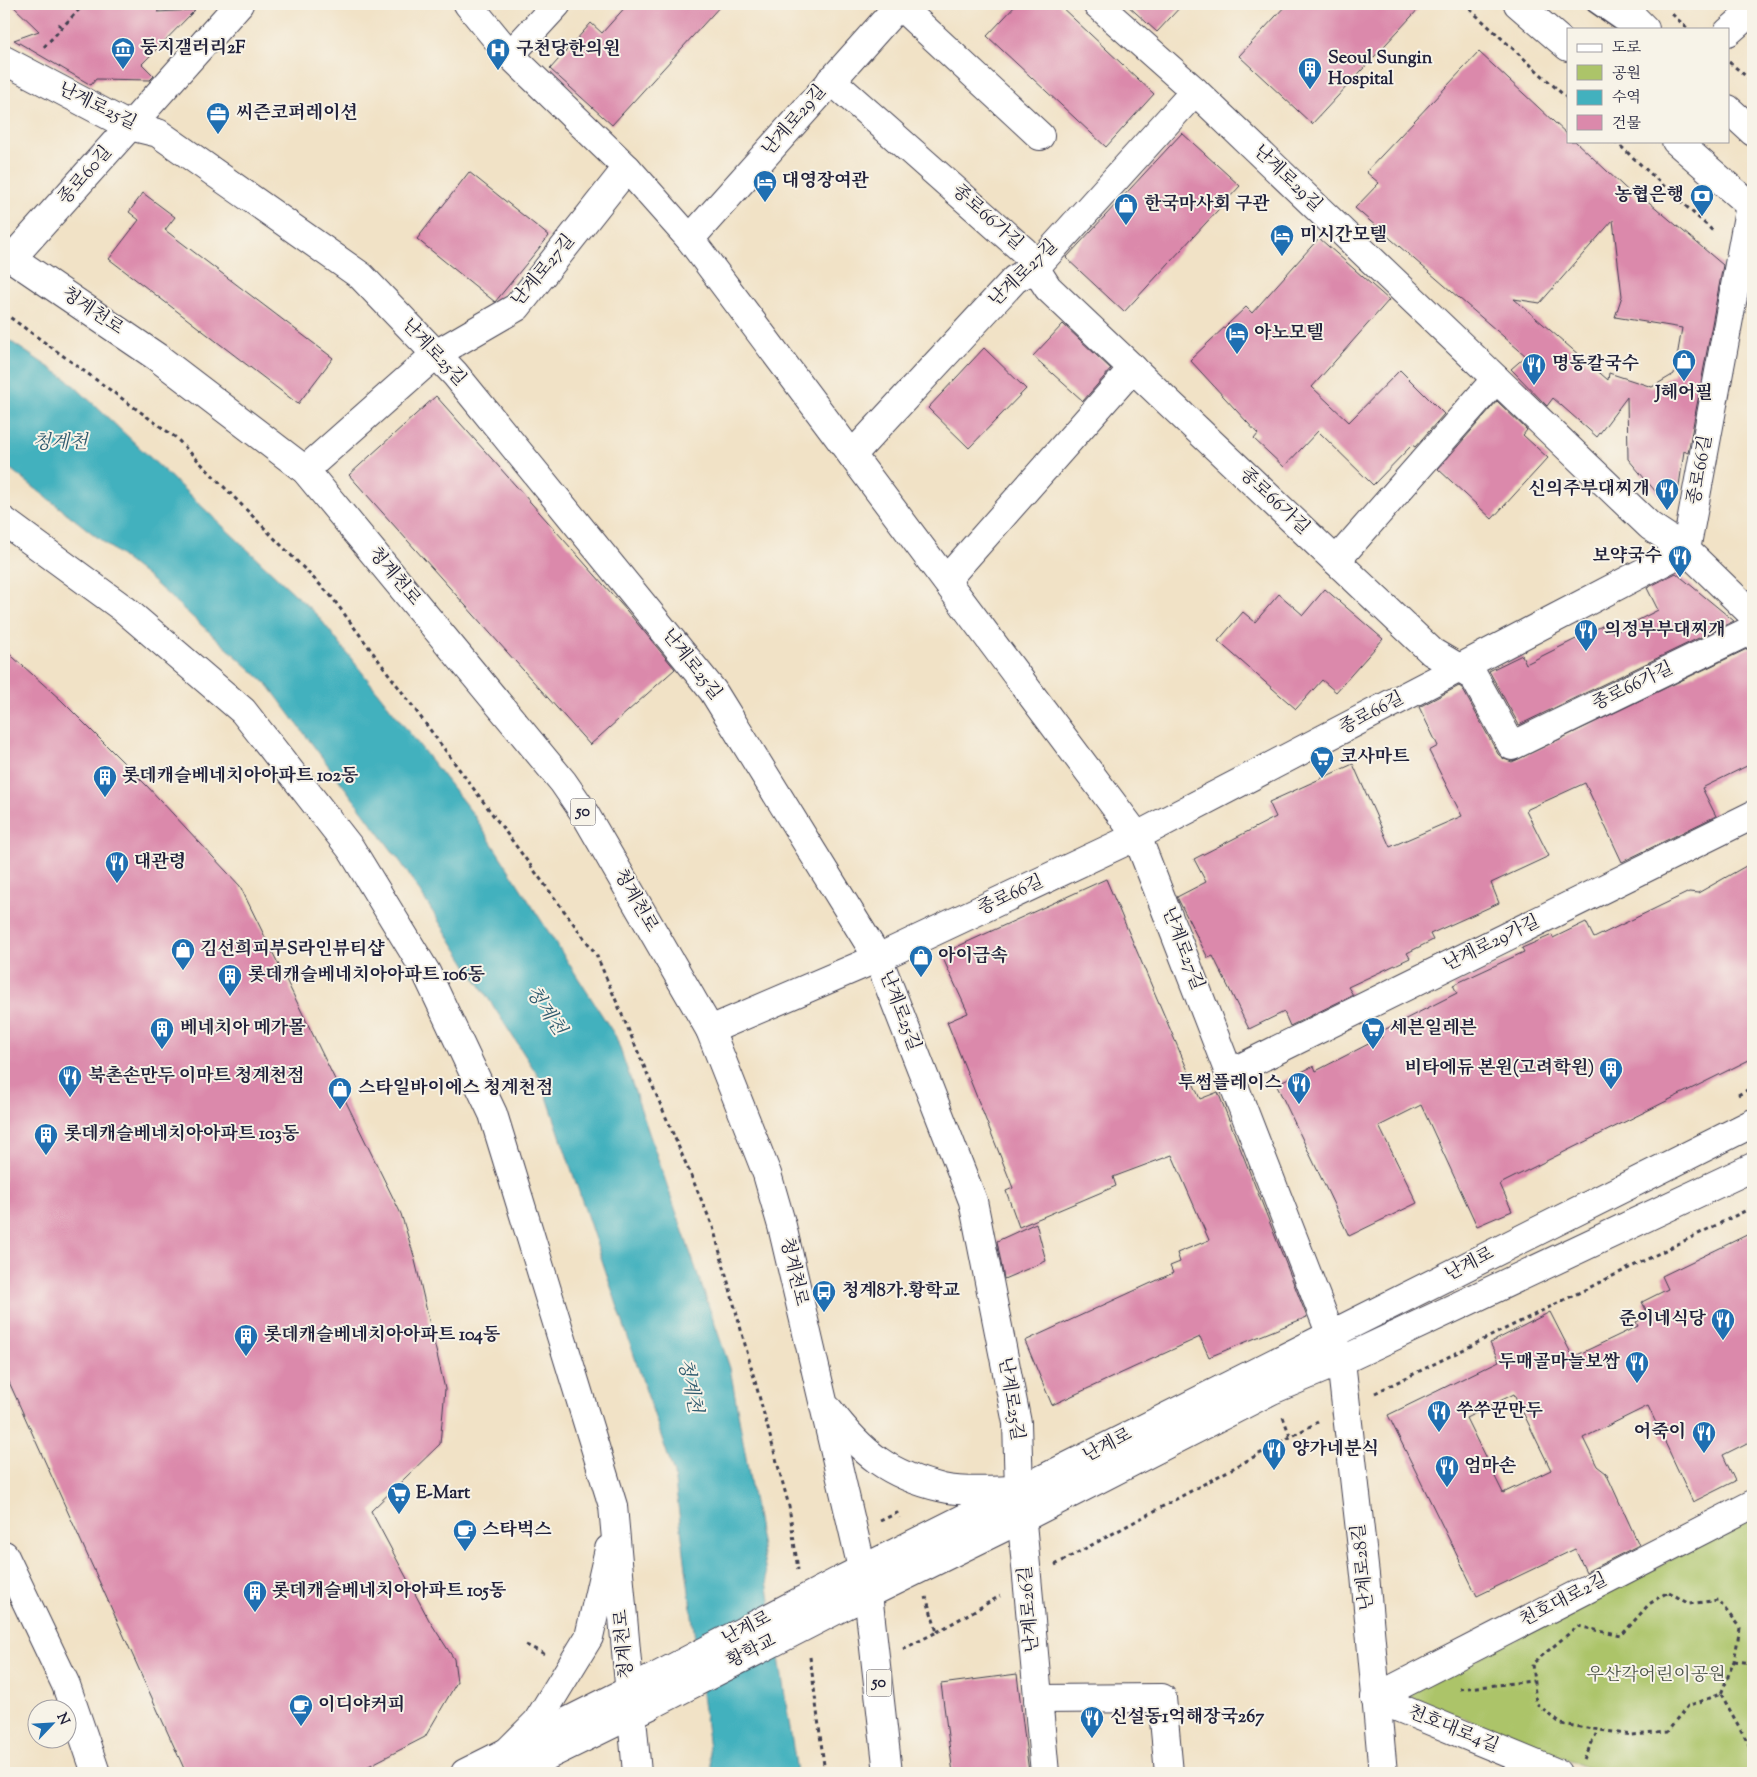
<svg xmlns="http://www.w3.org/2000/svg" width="1757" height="1777" viewBox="0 0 1757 1777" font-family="'Sorts Mill Goudy','Noto Serif KR',serif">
  <rect width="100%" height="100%" fill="#f7f3e8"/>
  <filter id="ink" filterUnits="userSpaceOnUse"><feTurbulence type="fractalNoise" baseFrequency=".02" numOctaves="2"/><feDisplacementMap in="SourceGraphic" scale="10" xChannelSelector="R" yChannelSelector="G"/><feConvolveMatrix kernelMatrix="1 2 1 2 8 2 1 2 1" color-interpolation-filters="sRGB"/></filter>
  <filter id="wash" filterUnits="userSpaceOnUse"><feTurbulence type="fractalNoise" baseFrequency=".0096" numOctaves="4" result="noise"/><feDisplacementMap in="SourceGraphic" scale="20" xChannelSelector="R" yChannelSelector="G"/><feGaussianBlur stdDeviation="1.12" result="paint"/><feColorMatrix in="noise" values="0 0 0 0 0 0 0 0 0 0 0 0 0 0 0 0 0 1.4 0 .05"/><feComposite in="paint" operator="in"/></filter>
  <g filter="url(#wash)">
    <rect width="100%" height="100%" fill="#f1e2c6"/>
    <path fill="#acc469" stroke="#677352" d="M1753 1518V1773H1601L1406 1695Z"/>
    <path fill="#42b1be" stroke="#326a7c" d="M4 337 68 380 318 616 473 814 616 1037 730 1368 761 1542 797 1773H712L674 1474 542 1082 402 864 268 685 148 577 4 464Z"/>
    <g id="blocks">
      <g fill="#db89ab" fill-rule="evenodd">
        <path d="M11 4H166L157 12 195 10 142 64 154 76 150 80 96 79 91 85 14 40 39 31Z"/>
        <path d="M628 4H722L612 125 550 69 591 23 602 33Z"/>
        <path d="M1017 4H1058L1154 94 1106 147 987 36Z"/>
        <path d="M1126 4H1183L1157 32Z"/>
        <path d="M1287 4H1423L1312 124 1239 56Z"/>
        <path d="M1479 52 1568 135V141H1575L1639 201 1643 197 1723 265 1688 453 1684 451 1678 493 1662 499 1628 459 1627 397 1597 437 1553 398 1547 406 1511 369 1526 356 1355 208 1379 183 1366 172ZM1613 220 1622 296 1615 317 1682 328 1674 374 1652 387 1609 373 1608 380 1514 299 1540 303Z"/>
        <path d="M1182 133 1240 186 1124 312 1066 258Z"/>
        <path d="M469 172 549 236 495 302 417 239Z"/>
        <path d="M143 193 175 217 165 230 333 358 298 404 109 259 139 220 129 212Z"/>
        <path d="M1319 238 1389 300 1312 387 1349 422 1400 370 1444 414 1415 447 1412 445 1373 485 1318 431 1284 467 1254 439 1258 434 1190 360 1246 307 1252 313Z"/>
        <path d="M1063 324 1111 369 1083 401 1033 356Z"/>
        <path d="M984 348 1026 389 969 448 928 408Z"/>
        <path d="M436 396 627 611 675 669 590 745 349 475Z"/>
        <path d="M1497 401 1527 430 1523 435 1548 458 1492 519 1438 469Z"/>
        <path d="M1676 573 1734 621 1519 725 1489 671 1522 655 1526 664 1608 623 1613 633 1658 610 1647 588Z"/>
        <path d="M1325 589 1383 639 1336 692 1322 680 1296 709 1218 641 1243 612 1255 622 1279 594 1303 615Z"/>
        <path d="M1753 646V763L1702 788 1716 816 1622 862 1585 783 1526 810 1549 856 1491 883 1499 903 1430 934 1433 940 1407 953 1410 958 1348 987 1353 995 1290 1026 1284 1012 1249 1029 1213 956 1208 958 1177 897 1206 882 1194 859 1276 817 1269 802 1353 764 1390 847 1462 816 1429 751 1438 746 1419 707 1459 686 1462 688 1498 754 1504 759 1512 762Z"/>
        <path d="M4 649 61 700 147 786 240 886 401 1214 414 1256 445 1389 440 1444 371 1511 429 1620 454 1659 457 1682 425 1737 355 1773H186L4 1371Z"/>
        <path d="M1753 862V1058L1500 1184 1512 1211 1477 1226 1421 1105 1379 1126 1417 1203 1349 1236 1276 1084 1314 1066 1316 1071 1382 1037 1380 1032 1457 993 1453 985 1524 952 1522 948 1552 935 1553 938 1586 922 1594 938 1689 892 1698 893Z"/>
        <path d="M1106 879 1200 1099 1218 1092 1307 1317 1209 1357 1200 1337 1052 1405 1025 1341 1173 1273 1170 1266 1180 1262 1177 1253 1209 1240 1172 1155 1113 1177 1116 1186 1019 1227 1006 1191 1013 1188 947 1022 968 1013 941 954Z"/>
        <path d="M1036 1223 1046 1261 1004 1279 997 1241Z"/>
        <path d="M1753 1232V1440L1723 1455 1735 1481 1693 1502 1648 1406 1583 1438 1597 1466 1606 1473 1639 1545 1586 1572 1575 1549 1477 1596 1388 1415 1499 1361 1490 1343 1550 1312 1573 1357 1638 1326 1636 1322 1649 1316 1642 1302 1668 1289 1662 1276ZM1514 1394 1551 1470 1503 1493 1466 1418Z"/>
        <path d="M1017 1674 1029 1773H953L941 1684Z"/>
      </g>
    </g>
  </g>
  <g filter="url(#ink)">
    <use href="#blocks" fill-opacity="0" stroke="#413f50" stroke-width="1"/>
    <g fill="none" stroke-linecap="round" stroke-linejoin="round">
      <g stroke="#413f50" stroke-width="18">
        <path id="lane" d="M1594 4 1630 29"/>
      </g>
      <g stroke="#413f50" stroke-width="30">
        <g id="street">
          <path d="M468 4 510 55 627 168 690 239 1137 836 1341 1361 1365 1575 1383 1773"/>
          <path d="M1097 4 1195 91 1650 526 1686 550 1753 615"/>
          <path d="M899 5 1040 136"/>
          <path d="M1728 32 1753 10"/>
          <path d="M510 55 557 4"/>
          <path d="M4 60 129 126 158 133 361 276 455 374 713 691 878 958 973 1201 1017 1423 1019 1490 1045 1773"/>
          <path d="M831 80 1024 251 1048 288 1432 652 1474 677 1512 746 1753 629"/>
          <path d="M690 239 900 4"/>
          <path d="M12 258 239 4"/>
          <path d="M852 455 1015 279 1035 268 1195 91"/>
          <path d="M305 470 436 354 517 307 627 168"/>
          <path d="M1336 561 1496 379"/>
          <path d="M946 580 1133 368"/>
          <path d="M710 1030 878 958 1137 836 1686 550 1750 205"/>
          <path d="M1230 1073 1753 815"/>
          <path d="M4 1555 66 1685 96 1773"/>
          <path d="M1375 1698 1753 1504"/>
          <path d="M1375 1698 1557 1773"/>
          <path d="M1038 1699 1162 1698 1169 1773"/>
        </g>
      </g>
      <g stroke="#413f50" stroke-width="30">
        <g id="secondary">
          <path d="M843 1579 1753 1123"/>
          <path d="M848 1604 1023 1518 1272 1390 1341 1361 1753 1167"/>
          <path d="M465 1773 648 1681"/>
          <path d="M512 1773 651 1705"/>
        </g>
      </g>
      <g stroke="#413f50" stroke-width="30">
        <g id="primary">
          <path d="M1518 4 1568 47"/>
          <path d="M1620 4 1645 29"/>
          <path d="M1728 109 1753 132"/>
          <path d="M1676 141 1753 208"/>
          <path d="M4 253 157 357 305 470 563 782 585 814 710 1030 767 1174 782 1226 868 1594 888 1773"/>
          <path d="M4 521 124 609 243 711 351 849 426 972 493 1114 613 1506 637 1773"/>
          <path d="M829 1410C862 1453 888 1475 943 1488 963 1493 998 1490 1019 1490"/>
          <path d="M507 1752 537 1722 589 1637 609 1549"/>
        </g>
      </g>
      <g stroke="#413f50" stroke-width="3" stroke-dasharray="4 4" stroke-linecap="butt">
        <path d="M1464 4 1568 99"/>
        <path d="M1672 14 1688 29"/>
        <path d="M58 24 62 27"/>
        <path d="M44 47 84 4"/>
        <path d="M1729 62 1753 82"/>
        <path d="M1615 141 1714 232"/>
        <path d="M4 313 175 437 331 596 596 954 713 1227 789 1506 798 1570"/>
        <path d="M1738 1095 1753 1087"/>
        <path d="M1375 1393 1753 1207"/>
        <path d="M1283 1417 1290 1436"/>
        <path d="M880 1521 897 1513 899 1518"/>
        <path d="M1055 1565 1318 1422"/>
        <path d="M1669 1592 1689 1604 1718 1600 1740 1628 1734 1661 1721 1694 1688 1706 1667 1732 1632 1735 1561 1724 1536 1703 1532 1664 1578 1626 1621 1636 1649 1604Z"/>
        <path d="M937 1632 1000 1596"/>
        <path d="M526 1645 545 1654"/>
        <path d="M903 1649 937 1632 926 1597"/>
        <path d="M810 1657 825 1773"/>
        <path d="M1734 1661 1753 1663"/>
        <path d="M1460 1689 1533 1681"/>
        <path d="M1721 1694 1753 1752"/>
        <path d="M1584 1759 1598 1730"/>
      </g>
      <use href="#lane" stroke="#fff" stroke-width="15"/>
      <use href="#street" stroke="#fff" stroke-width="28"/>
      <use href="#secondary" stroke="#fff" stroke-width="28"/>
      <use href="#primary" stroke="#fff" stroke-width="28"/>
      <g stroke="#413f50" stroke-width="30" stroke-linecap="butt">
        <g id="secondary-bridge">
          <path d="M648 1681 839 1581"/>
          <path d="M657 1702 848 1604"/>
        </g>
      </g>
      <use href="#secondary-bridge" stroke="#fff" stroke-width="28"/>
    </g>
  </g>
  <defs>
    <g id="museum-pin" transform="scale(1.25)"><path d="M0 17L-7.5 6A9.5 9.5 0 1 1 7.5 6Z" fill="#1f6fb2" stroke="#f7f3e8"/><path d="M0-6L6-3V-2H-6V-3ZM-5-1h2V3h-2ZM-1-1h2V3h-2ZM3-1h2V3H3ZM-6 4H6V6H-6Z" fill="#fff"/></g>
    <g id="hospital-pin" transform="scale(1.25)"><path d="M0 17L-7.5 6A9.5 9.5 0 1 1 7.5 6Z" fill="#1f6fb2" stroke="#f7f3e8"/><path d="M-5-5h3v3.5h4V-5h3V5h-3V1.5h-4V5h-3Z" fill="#fff"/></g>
    <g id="building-pin" transform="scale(1.25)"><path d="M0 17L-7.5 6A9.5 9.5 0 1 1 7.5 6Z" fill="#1f6fb2" stroke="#f7f3e8"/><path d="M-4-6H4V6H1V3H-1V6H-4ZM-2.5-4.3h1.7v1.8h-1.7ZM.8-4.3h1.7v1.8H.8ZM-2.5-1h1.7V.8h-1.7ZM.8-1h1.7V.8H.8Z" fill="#fff"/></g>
    <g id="office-pin" transform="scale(1.25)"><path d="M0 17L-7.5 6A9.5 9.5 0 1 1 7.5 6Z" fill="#1f6fb2" stroke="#f7f3e8"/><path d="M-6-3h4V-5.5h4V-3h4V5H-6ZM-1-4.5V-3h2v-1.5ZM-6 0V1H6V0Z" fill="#fff"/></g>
    <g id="hotel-pin" transform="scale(1.25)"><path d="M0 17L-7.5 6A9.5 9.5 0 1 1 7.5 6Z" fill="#1f6fb2" stroke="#f7f3e8"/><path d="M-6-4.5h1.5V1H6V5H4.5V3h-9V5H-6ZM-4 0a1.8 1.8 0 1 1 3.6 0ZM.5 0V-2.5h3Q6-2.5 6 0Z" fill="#fff"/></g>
    <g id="bank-pin" transform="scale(1.25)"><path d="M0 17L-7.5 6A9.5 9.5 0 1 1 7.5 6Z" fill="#1f6fb2" stroke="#f7f3e8"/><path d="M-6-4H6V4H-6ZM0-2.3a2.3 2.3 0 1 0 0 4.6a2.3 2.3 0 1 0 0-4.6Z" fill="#fff"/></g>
    <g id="shop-pin" transform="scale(1.25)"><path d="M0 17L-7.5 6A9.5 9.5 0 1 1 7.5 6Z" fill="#1f6fb2" stroke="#f7f3e8"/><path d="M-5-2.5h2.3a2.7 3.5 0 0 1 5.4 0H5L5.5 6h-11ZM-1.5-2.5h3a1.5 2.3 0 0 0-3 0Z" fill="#fff"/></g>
    <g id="restaurant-pin" transform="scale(1.25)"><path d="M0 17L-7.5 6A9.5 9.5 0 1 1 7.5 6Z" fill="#1f6fb2" stroke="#f7f3e8"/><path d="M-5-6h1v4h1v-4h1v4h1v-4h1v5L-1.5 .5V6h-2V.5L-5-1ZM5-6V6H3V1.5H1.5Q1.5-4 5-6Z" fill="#fff"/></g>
    <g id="supermarket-pin" transform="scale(1.25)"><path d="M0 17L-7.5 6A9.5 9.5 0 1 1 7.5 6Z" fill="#1f6fb2" stroke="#f7f3e8"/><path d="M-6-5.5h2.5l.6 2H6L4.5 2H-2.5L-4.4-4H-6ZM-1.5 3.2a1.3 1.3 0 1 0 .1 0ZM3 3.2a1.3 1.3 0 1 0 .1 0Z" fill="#fff"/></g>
    <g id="bus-pin" transform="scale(1.25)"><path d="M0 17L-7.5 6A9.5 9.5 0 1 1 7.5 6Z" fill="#1f6fb2" stroke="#f7f3e8"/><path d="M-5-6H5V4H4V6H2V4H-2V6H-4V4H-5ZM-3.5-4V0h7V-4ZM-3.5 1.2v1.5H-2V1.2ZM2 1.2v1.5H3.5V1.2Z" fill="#fff"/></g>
    <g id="cafe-pin" transform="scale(1.25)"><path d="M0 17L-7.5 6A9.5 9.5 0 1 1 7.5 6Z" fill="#1f6fb2" stroke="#f7f3e8"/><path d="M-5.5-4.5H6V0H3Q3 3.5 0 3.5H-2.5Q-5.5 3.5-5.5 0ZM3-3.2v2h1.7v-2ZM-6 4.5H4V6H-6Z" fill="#fff"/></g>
  </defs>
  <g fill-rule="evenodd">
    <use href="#museum-pin" x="123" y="49"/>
    <use href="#hospital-pin" x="498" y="50"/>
    <use href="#building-pin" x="1310" y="69"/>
    <use href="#office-pin" x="218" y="114"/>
    <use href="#hotel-pin" x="765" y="182"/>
    <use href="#bank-pin" x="1702" y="196"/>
    <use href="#shop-pin" x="1126" y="205"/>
    <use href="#hotel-pin" x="1282" y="236"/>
    <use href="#hotel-pin" x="1237" y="334"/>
    <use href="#shop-pin" x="1684" y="361"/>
    <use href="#restaurant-pin" x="1534" y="365"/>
    <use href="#restaurant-pin" x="1667" y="490"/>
    <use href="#restaurant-pin" x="1680" y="557"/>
    <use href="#restaurant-pin" x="1586" y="631"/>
    <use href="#supermarket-pin" x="1322" y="758"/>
    <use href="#building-pin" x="105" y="777"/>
    <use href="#restaurant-pin" x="117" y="863"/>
    <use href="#shop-pin" x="183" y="950"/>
    <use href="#shop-pin" x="921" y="957"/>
    <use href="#building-pin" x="230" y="976"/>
    <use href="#building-pin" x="162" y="1029"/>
    <use href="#supermarket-pin" x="1373" y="1029"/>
    <use href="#building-pin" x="1611" y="1069"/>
    <use href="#restaurant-pin" x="70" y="1077"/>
    <use href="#restaurant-pin" x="1299" y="1084"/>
    <use href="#shop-pin" x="340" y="1089"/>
    <use href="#building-pin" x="46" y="1135"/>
    <use href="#bus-pin" x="824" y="1292"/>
    <use href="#restaurant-pin" x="1723" y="1320"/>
    <use href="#building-pin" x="246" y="1336"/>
    <use href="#restaurant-pin" x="1637" y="1363"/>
    <use href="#restaurant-pin" x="1439" y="1412"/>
    <use href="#restaurant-pin" x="1704" y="1433"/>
    <use href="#restaurant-pin" x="1274" y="1450"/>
    <use href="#restaurant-pin" x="1447" y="1467"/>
    <use href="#supermarket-pin" x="399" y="1494"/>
    <use href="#cafe-pin" x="465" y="1531"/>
    <use href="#building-pin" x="255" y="1592"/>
    <use href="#cafe-pin" x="301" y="1706"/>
    <use href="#restaurant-pin" x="1092" y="1718"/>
  </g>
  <g text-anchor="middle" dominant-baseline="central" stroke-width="4" stroke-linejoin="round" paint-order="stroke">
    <g fill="#f7f3e8" stroke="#62616f" stroke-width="1">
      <rect x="570.5" y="798.5" width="25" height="27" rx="4"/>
      <rect x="866.5" y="1669.5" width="25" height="27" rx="4"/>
    </g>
    <g font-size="16" font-weight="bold" fill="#22223b">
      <text x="583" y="812">50</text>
      <text x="879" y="1683">50</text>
    </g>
    <g font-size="18" font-weight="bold" fill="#22223b" stroke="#f7f3e8" text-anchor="start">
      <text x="140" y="49">둥지갤러리2F</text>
      <text x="516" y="50">구천당한의원</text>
      <text x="1328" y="59">Seoul Sungin<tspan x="1328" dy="21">Hospital</tspan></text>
      <text x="236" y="114">씨즌코퍼레이션</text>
      <text x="782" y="182">대영장여관</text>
      <text x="1684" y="196" text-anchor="end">농협은행</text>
      <text x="1144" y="205">한국마사회 구관</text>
      <text x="1300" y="236">미시간모텔</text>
      <text x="1254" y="334">아노모텔</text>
      <text x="1552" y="365">명동칼국수</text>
      <text x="1684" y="394" text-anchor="middle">J헤어필</text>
      <text x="1650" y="490" text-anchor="end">신의주부대찌개</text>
      <text x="1662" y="557" text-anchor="end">보약국수</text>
      <text x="1604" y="631">의정부부대찌개</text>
      <text x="1340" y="758">코사마트</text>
      <text x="122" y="777">롯데캐슬베네치아아파트 102동</text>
      <text x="134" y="863">대관령</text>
      <text x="200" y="950">김선희피부S라인뷰티샵</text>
      <text x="938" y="957">아이금속</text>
      <text x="248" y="976">롯데캐슬베네치아아파트 106동</text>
      <text x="180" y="1029">베네치아 메가몰</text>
      <text x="1390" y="1029">세븐일레븐</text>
      <text x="1594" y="1069" text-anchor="end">비타에듀 본원(고려학원)</text>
      <text x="88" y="1077">북촌손만두 이마트 청계천점</text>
      <text x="1282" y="1084" text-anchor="end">투썸플레이스</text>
      <text x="358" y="1089">스타일바이에스 청계천점</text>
      <text x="64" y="1135">롯데캐슬베네치아아파트 103동</text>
      <text x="842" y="1292">청계8가.황학교</text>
      <text x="1706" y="1320" text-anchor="end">준이네식당</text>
      <text x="264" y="1336">롯데캐슬베네치아아파트 104동</text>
      <text x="1620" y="1363" text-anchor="end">두매골마늘보쌈</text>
      <text x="1456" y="1412">쑤쑤꾼만두</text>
      <text x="1686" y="1433" text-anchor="end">어죽이</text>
      <text x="1292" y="1450">양가네분식</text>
      <text x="1464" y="1467">엄마손</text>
      <text x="416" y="1494">E-Mart</text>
      <text x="482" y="1531">스타벅스</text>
      <text x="272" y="1592">롯데캐슬베네치아아파트 105동</text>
      <text x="318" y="1706">이디야커피</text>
      <text x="1110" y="1718">신설동1억해장국267</text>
    </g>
    <g font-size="18" fill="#22223b" stroke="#f7f3e8">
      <text transform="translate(97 107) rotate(26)">난계로25길</text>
      <text transform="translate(795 121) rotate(-49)">난계로29길</text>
      <text transform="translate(86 176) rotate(-49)">종로60길</text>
      <text transform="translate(1287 179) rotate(44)">난계로29길</text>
      <text transform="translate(987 218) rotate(42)">종로66가길</text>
      <text transform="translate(544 271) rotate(-50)">난계로27길</text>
      <text transform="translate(1024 274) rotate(-44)">난계로27길</text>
      <text transform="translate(92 312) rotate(34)">청계천로</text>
      <text transform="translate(433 353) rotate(47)">난계로25길</text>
      <text transform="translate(1701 470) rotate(-80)">종로66길</text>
      <text transform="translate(1274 502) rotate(43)">종로66가길</text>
      <text transform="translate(394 577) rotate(50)">청계천로</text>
      <text transform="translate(691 665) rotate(52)">난계로25길</text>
      <text transform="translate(1633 687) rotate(-26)">종로66가길</text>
      <text transform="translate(1372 714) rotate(-28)">종로66길</text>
      <text transform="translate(1011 896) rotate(-25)">종로66길</text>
      <text transform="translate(635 901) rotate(60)">청계천로</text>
      <text transform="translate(1492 944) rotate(-26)">난계로29가길</text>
      <text transform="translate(1182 949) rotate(69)">난계로27길</text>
      <text transform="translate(899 1011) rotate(69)">난계로25길</text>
      <text transform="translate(1470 1265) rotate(-27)">난계로</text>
      <text transform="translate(793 1272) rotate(77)">청계천로</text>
      <text transform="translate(1010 1399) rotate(81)">난계로25길</text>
      <text transform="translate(1108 1446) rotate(-27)">난계로</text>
      <text transform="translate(1364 1567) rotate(-96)">난계로28길</text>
      <text transform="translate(1564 1601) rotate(-27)">천호대로2길</text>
      <text transform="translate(1030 1609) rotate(-95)">난계로26길</text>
      <text transform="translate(747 1629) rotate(-27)">난계로</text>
      <text transform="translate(625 1644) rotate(-95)">청계천로</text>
      <text transform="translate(752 1652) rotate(-27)">황학교</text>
      <text transform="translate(1453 1730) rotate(22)">천호대로4길</text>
    </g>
    <g font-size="18" fill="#4b5349" stroke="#f7f3e8">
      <text x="1656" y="1676">우산각어린이공원</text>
    </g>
    <g font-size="19" font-style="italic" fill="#2f5b6f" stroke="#f7f3e8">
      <text x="60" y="443">청계천</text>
      <text transform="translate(545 1011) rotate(56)">청계천</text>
      <text transform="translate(689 1386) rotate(78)">청계천</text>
    </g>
  </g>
  <rect width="1757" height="1777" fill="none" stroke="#f7f3e8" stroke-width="20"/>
  <rect x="1567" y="28" width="162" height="115" fill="#f7f3e8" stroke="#a29fa3"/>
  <rect x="1577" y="44" width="25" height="8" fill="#ffffff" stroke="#a29fa3"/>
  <text x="1612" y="52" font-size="15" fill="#22223b">도로</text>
  <rect x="1577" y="65" width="25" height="15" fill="#acc469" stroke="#a29fa3"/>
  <text x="1612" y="78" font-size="15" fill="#22223b">공원</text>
  <rect x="1577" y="90" width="25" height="15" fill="#42b1be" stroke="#a29fa3"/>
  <text x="1612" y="102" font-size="15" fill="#22223b">수역</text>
  <rect x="1577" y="115" width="25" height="15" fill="#db89ab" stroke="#a29fa3"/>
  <text x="1612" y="128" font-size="15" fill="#22223b">건물</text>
  <g transform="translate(52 1724) rotate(65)"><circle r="24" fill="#f7f3e8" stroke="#a29fa3"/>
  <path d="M0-4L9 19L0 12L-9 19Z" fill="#1f6fb2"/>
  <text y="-8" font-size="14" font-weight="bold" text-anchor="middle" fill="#22223b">N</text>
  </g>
</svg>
